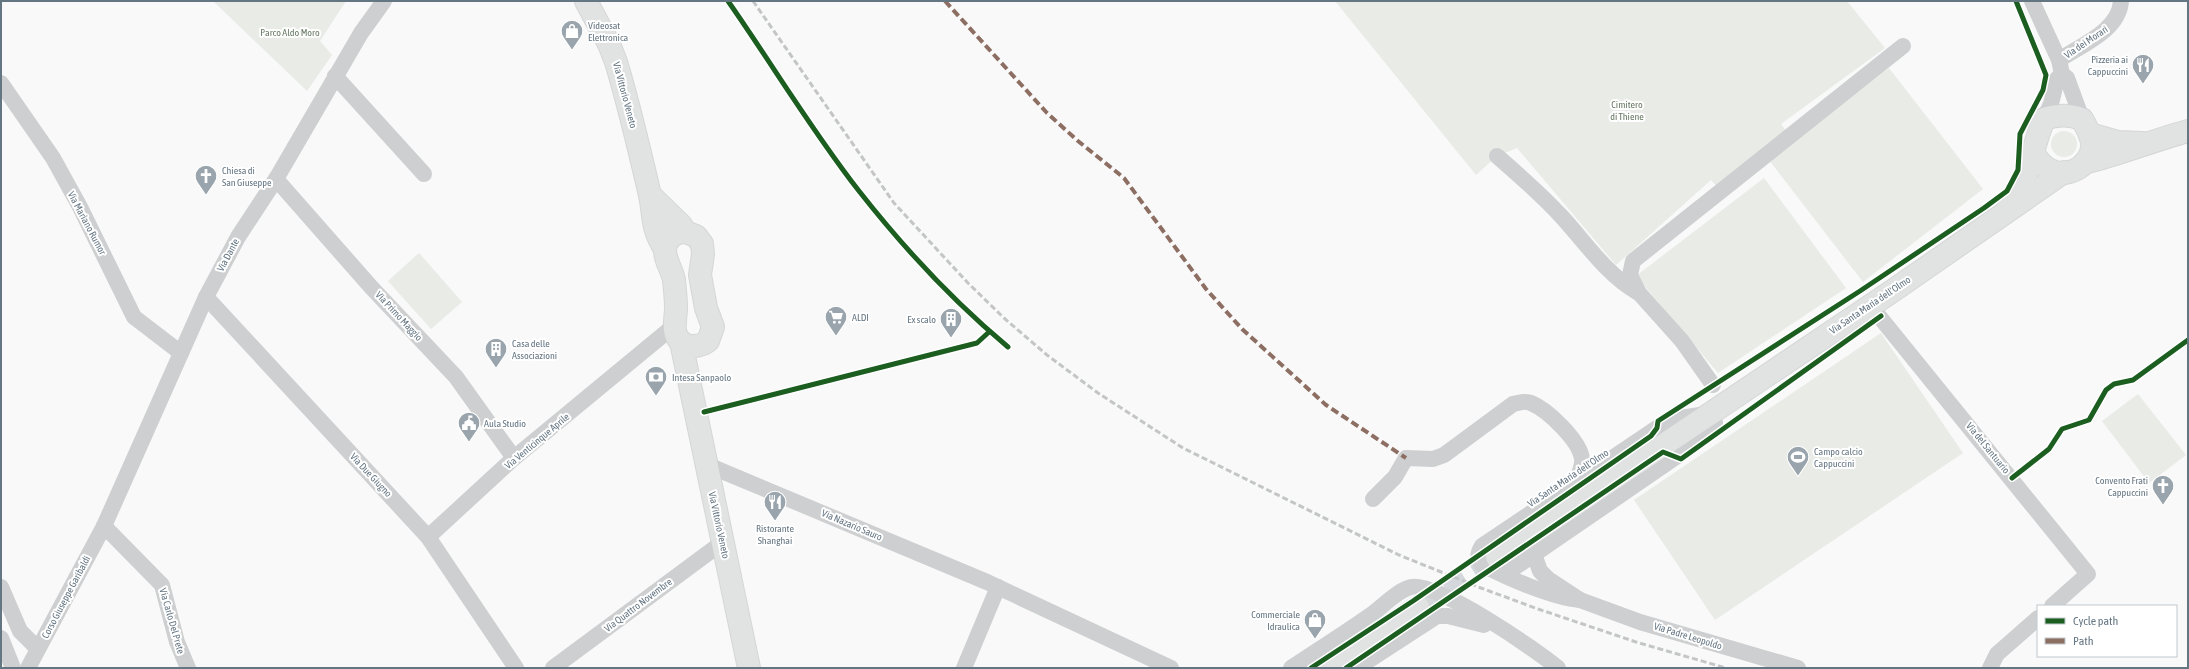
<svg xmlns="http://www.w3.org/2000/svg" width="2189" height="669" viewBox="0 0 2189 669" font-family="'Asap Condensed',sans-serif">
  <rect width="100%" height="100%" fill="#f9f9f9"/>
  <g fill="#e8ebe6">
    <path d="M213 1H346L320 41 332 55 307 91Z"/>
    <path d="M1335 1H1847L1885 48 1781 124 1789 135 1720 190 1711 180 1616 265 1517 148 1497 156 1476 175Z"/>
    <path d="M1889 68 1983 189 1863 282 1769 160Z"/>
    <circle cx="2064" cy="144" r="13"/>
    <path d="M1764 178 1846 288 1718 373 1636 276Z"/>
    <path d="M419 253 462 302 431 329 388 281Z"/>
    <path d="M1881 333 1963 453 1715 620 1634 500Z"/>
    <path d="M2138 394 2186 455 2149 483 2102 421Z"/>
  </g>
  <g fill="none" stroke-linecap="round" stroke-linejoin="round">
    <path stroke="#d4d8dc" stroke-width="22" stroke-dasharray="22 11" stroke-linecap="butt" d="M1418 607 1497 557"/>
    <g stroke="#d5d6d7" stroke-width="24">
      <g id="secondary">
        <path d="M2090 134 2118 142 2142 143"/>
        <path d="M2087 162C2121 154 2154 140 2188 131"/>
        <path d="M2008 207C2031 178 2030 152 2044 119 2057 115 2068 114 2082 119 2086 126 2090 133 2092 142 2094 161 2074 177 2055 172 2045 169 2039 162 2034 154"/>
        <path d="M1497 557 1891 292 2064 172"/>
        <path d="M1327 668 1418 607"/>
      </g>
    </g>
    <g stroke="#d5d6d7" stroke-width="24">
      <g id="primary">
        <path d="M586 1 609 44 616 62C629 105 639 148 649 191 655 215 650 226 665 249"/>
        <path d="M650 195 681 225 685 232"/>
        <path d="M685 232 696 236 702 244 703 254 700 275 706 308 713 327 708 341C696 350 677 347 675 330 674 323 676 315 676 308 676 299 675 290 674 280 672 269 662 256 666 245 669 236 676 232 685 232Z"/>
        <path d="M681 342 749 668"/>
      </g>
    </g>
    <g stroke="#cecfd0" stroke-width="16">
      <path d="M2032 1 2059 60 2062 74 2067 78 2082 119"/>
      <path d="M2059 60C2081 45 2119 31 2121 1"/>
      <path d="M335 76 424 174"/>
      <path d="M1 83 53 158 80 207 134 317 181 353"/>
      <path d="M2044 119 2051 104 2057 79 2062 74"/>
      <path d="M1497 156C1520 176 1542 195 1562 217 1585 242 1607 275 1637 292"/>
      <path d="M276 179 371 287 456 377 514 458"/>
      <path d="M206 297 428 537 516 668"/>
      <path d="M1870 305 2088 574 2052 606"/>
      <path d="M1713 385 1682 341 1639 293 1630 275 1633 261 1903 46"/>
      <path d="M705 464 987 582 1171 668"/>
      <path d="M1373 499 1395 477 1406 458 1433 459 1444 455 1513 404C1519 403 1525 400 1531 403 1548 410 1580 441 1582 459 1583 466 1578 476 1576 483"/>
      <path d="M104 526 162 585 177 642 188 668"/>
      <path d="M428 537 514 458 675 325"/>
      <path d="M1534 554 1540 571 1548 579 1580 600 1640 622 1798 668"/>
      <path d="M1504 575 1676 457 1700 433 1715 423"/>
      <path d="M1 587 20 631 38 649"/>
      <path d="M1580 600C1553 598 1505 577 1481 564 1477 558 1478 552 1482 546L1657 428 1681 418 1706 414"/>
      <path d="M1 638 13 668"/>
      <path d="M28 668 104 526 206 297 238 237 276 179 361 33 384 1"/>
      <path d="M553 668 723 542"/>
      <path d="M964 668 998 587"/>
      <path d="M1291 668C1318 650 1345 633 1372 614 1383 606 1398 590 1411 587 1437 581 1536 650 1558 668"/>
      <path d="M1357 668 1437 616H1448L1484 625"/>
      <path d="M1990 668 1997 654 2038 618"/>
    </g>
    <use href="#secondary" stroke="#e1e2e2" stroke-width="22"/>
    <use href="#primary" stroke="#e1e2e2" stroke-width="22"/>
    <path stroke="#c3c5c6" stroke-width="3" stroke-dasharray="6 3" stroke-linecap="butt" d="M753 1 894 203 968 283 1004 318 1047 355 1098 393 1183 448 1399 555 1481 588 1538 609 1636 642 1726 668"/>
    <path stroke="#8d6e63" stroke-width="4" stroke-dasharray="8 4" stroke-linecap="butt" d="M945 1 1047 113 1078 141 1124 178 1206 289 1242 329 1326 405 1406 458"/>
    <g stroke="#fff" stroke-width="8">
      <g id="cycleway">
        <path d="M728 1C772 64 812 131 859 191 903 247 953 301 1008 347"/>
        <path d="M704 412 977 343 989 332"/>
        <path d="M2012 478 2049 449 2062 429 2089 420 2106 390 2114 384 2133 380 2188 340"/>
        <path d="M1311 668 1413 601 1651 436 1657 428 1658 421 1860 291 1984 208 2007 191 2018 170 2020 134 2043 90 2046 75 2016 1"/>
        <path d="M1346 668 1663 452 1681 459 1881 316"/>
      </g>
    </g>
    <use href="#cycleway" stroke="#1b5e20" stroke-width="5"/>
  </g>
  <defs>
    <g id="shop-pin" transform="scale(1.15)"><path d="M0 17L-7.5 6A9.5 9.5 0 1 1 7.5 6Z" fill="#99a4ac" stroke="#fff"/><path d="M-5-2.5h2.3a2.7 3.5 0 0 1 5.4 0H5L5.5 6h-11ZM-1.5-2.5h3a1.5 2.3 0 0 0-3 0Z" fill="#fff"/></g>
    <g id="restaurant-pin" transform="scale(1.15)"><path d="M0 17L-7.5 6A9.5 9.5 0 1 1 7.5 6Z" fill="#99a4ac" stroke="#fff"/><path d="M-5-6h1v4h1v-4h1v4h1v-4h1v5L-1.5 .5V6h-2V.5L-5-1ZM5-6V6H3V1.5H1.5Q1.5-4 5-6Z" fill="#fff"/></g>
    <g id="church-pin" transform="scale(1.15)"><path d="M0 17L-7.5 6A9.5 9.5 0 1 1 7.5 6Z" fill="#99a4ac" stroke="#fff"/><path d="M-1.2-6h2.4v3.5h3.3v2.4h-3.3V6h-2.4V-.1h-3.3v-2.4h3.3Z" fill="#fff"/></g>
    <g id="supermarket-pin" transform="scale(1.15)"><path d="M0 17L-7.5 6A9.5 9.5 0 1 1 7.5 6Z" fill="#99a4ac" stroke="#fff"/><path d="M-6-5.5h2.5l.6 2H6L4.5 2H-2.5L-4.4-4H-6ZM-1.5 3.2a1.3 1.3 0 1 0 .1 0ZM3 3.2a1.3 1.3 0 1 0 .1 0Z" fill="#fff"/></g>
    <g id="building-pin" transform="scale(1.15)"><path d="M0 17L-7.5 6A9.5 9.5 0 1 1 7.5 6Z" fill="#99a4ac" stroke="#fff"/><path d="M-4-6H4V6H1V3H-1V6H-4ZM-2.5-4.3h1.7v1.8h-1.7ZM.8-4.3h1.7v1.8H.8ZM-2.5-1h1.7V.8h-1.7ZM.8-1h1.7V.8H.8Z" fill="#fff"/></g>
    <g id="bank-pin" transform="scale(1.15)"><path d="M0 17L-7.5 6A9.5 9.5 0 1 1 7.5 6Z" fill="#99a4ac" stroke="#fff"/><path d="M-6-4H6V4H-6ZM0-2.3a2.3 2.3 0 1 0 0 4.6a2.3 2.3 0 1 0 0-4.6Z" fill="#fff"/></g>
    <g id="civic-pin" transform="scale(1.15)"><path d="M0 17L-7.5 6A9.5 9.5 0 1 1 7.5 6Z" fill="#99a4ac" stroke="#fff"/><path d="M-.6-6.5H3V-4.5H.6V-3L4-1V1h2V6H-6V1h2V-1L-.6-3ZM-1.2 2.5V6h2.4V2.5Z" fill="#fff"/></g>
    <g id="stadium-pin" transform="scale(1.15)"><path d="M0 17L-7.5 6A9.5 9.5 0 1 1 7.5 6Z" fill="#99a4ac" stroke="#fff"/><path d="M0-5a6.5 5 0 1 0 0 10a6.5 5 0 1 0 0-10ZM-3.5-1.8h7v3.6h-7Z" fill="#fff"/></g>
  </defs>
  <g fill-rule="evenodd">
    <use href="#shop-pin" x="572" y="31"/>
    <use href="#restaurant-pin" x="2143" y="65"/>
    <use href="#church-pin" x="206" y="176"/>
    <use href="#supermarket-pin" x="836" y="317"/>
    <use href="#building-pin" x="951" y="319"/>
    <use href="#building-pin" x="496" y="349"/>
    <use href="#bank-pin" x="656" y="377"/>
    <use href="#civic-pin" x="469" y="423"/>
    <use href="#stadium-pin" x="1798" y="457"/>
    <use href="#church-pin" x="2163" y="486"/>
    <use href="#restaurant-pin" x="775" y="502"/>
    <use href="#shop-pin" x="1315" y="620"/>
  </g>
  <g text-anchor="middle" dominant-baseline="central" stroke-width="4" stroke-linejoin="round" paint-order="stroke">
    <g font-size="10" fill="#657683" stroke="#fff" text-anchor="start">
      <text x="588" y="25">Videosat<tspan x="588" dy="12">Elettronica</tspan></text>
      <text x="2128" y="59" text-anchor="end">Pizzeria ai<tspan x="2128" dy="12">Cappuccini</tspan></text>
      <text x="222" y="170">Chiesa di<tspan x="222" dy="12">San Giuseppe</tspan></text>
      <text x="852" y="317">ALDI</text>
      <text x="936" y="319" text-anchor="end">Ex scalo</text>
      <text x="512" y="343">Casa delle<tspan x="512" dy="12">Associazioni</tspan></text>
      <text x="672" y="377">Intesa Sanpaolo</text>
      <text x="484" y="423">Aula Studio</text>
      <text x="1814" y="451">Campo calcio<tspan x="1814" dy="12">Cappuccini</tspan></text>
      <text x="2148" y="480" text-anchor="end">Convento Frati<tspan x="2148" dy="12">Cappuccini</tspan></text>
      <text x="775" y="528" text-anchor="middle">Ristorante<tspan x="775" dy="12">Shanghai</tspan></text>
      <text x="1300" y="614" text-anchor="end">Commerciale<tspan x="1300" dy="12">Idraulica</tspan></text>
    </g>
    <g font-size="10" fill="#687a64" stroke="#fff">
      <text x="290" y="32">Parco Aldo Moro</text>
      <text x="1627" y="104">Cimitero<tspan x="1627" dy="12">di Thiene</tspan></text>
    </g>
    <g font-size="10" fill="#657683" stroke="#fff">
      <text transform="translate(2086 42) rotate(-34)">Via dei Morari</text>
      <text transform="translate(625 95) rotate(75)">Via Vittorio Veneto</text>
      <text transform="translate(87 223) rotate(62)">Via Mariano Rumor</text>
      <text transform="translate(228 255) rotate(-62)">Via Dante</text>
      <text transform="translate(1870 305) rotate(-34)">Via Santa Maria dell'Olmo</text>
      <text transform="translate(399 316) rotate(47)">Via Primo Maggio</text>
      <text transform="translate(537 441) rotate(-40)">Via Venticinque Aprile</text>
      <text transform="translate(1988 448) rotate(51)">Via del Santuario</text>
      <text transform="translate(371 475) rotate(47)">Via Due Giugno</text>
      <text transform="translate(1568 478) rotate(-34)">Via Santa Maria dell'Olmo</text>
      <text transform="translate(719 525) rotate(78)">Via Vittorio Veneto</text>
      <text transform="translate(852 525) rotate(23)">Via Nazario Sauro</text>
      <text transform="translate(66 597) rotate(-62)">Corso Giuseppe Garibaldi</text>
      <text transform="translate(638 605) rotate(-37)">Via Quattro Novembre</text>
      <text transform="translate(172 621) rotate(74)">Via Carlo Del Prete</text>
      <text transform="translate(1688 636) rotate(17)">Via Padre Leopoldo</text>
    </g>
  </g>
  <rect width="2189" height="669" fill="none" stroke="#657683" stroke-width="4"/>
  <rect x="2037" y="605" width="140" height="52" fill="#ffffff" stroke="#c1c8cd"/>
  <rect x="2045" y="618" width="20" height="6" fill="#1b5e20" stroke="#c1c8cd"/>
  <text x="2073" y="625" font-size="12" fill="#657683">Cycle path</text>
  <rect x="2045" y="638" width="20" height="6" fill="#8d6e63" stroke="#c1c8cd"/>
  <text x="2073" y="645" font-size="12" fill="#657683">Path</text>
</svg>
